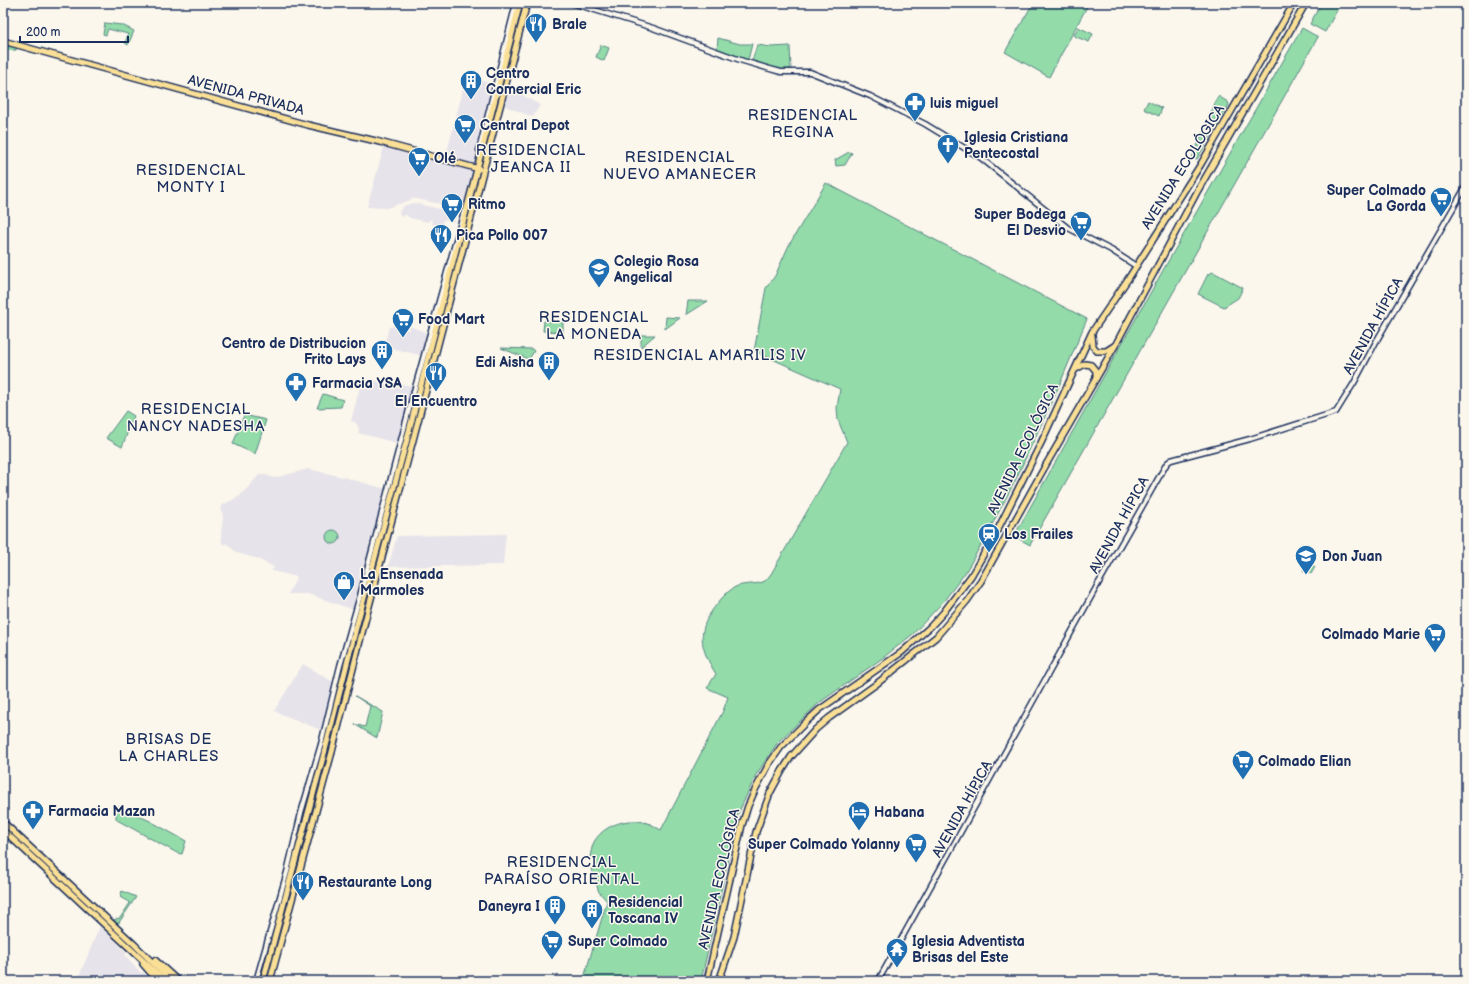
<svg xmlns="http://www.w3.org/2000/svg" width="1469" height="984" viewBox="0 0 1469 984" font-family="'Balsamiq Sans',sans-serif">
  <rect width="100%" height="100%" fill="#fbf7ec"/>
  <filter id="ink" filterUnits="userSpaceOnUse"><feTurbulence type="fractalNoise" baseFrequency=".025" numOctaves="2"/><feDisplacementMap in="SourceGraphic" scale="8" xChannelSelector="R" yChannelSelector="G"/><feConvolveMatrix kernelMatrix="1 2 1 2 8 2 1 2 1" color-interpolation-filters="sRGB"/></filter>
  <g filter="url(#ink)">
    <g fill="#e7e3ea">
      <path d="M466 77 499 85 477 161 474 164 446 156Z"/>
      <path d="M510 88 540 105 533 117 505 106Z"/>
      <path d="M384 147 472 171 474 173 464 209 417 199H413L387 208 367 207Z"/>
      <path d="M414 203 457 213 454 222 443 220 442 226 432 224V220H429L428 222 410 218 406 215 401 217 399 212 401 209 405 205Z"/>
      <path d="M395 326 396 328 409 330 410 326 412 327 429 334 423 356 384 346 389 327Z"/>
      <path d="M362 379 413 386 397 443 358 433 359 428 355 422 351 421Z"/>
      <path d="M308 469 343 477 386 489 374 529 380 531 369 575 363 576 354 610 308 594H288L297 577 272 571 274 567 255 558 237 553 227 544H222L221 533 223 518 221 506 240 496 259 475 263 474 274 478Z"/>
      <path d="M506 534 503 565 388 567 397 536Z"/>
      <path d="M303 664 335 683 323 731 274 711Z"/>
      <path d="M100 926 127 953 125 955 141 973 143 972 153 981H77Z"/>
    </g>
    <g fill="#93dba9" stroke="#578584">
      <path d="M1033 3H1089L1049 77 1005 52Z"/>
      <path d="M1321 3H1341L1325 32 1310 24Z"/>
      <path d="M105 23 122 25 134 31 128 45 125 43 128 34 108 29 106 35 103 34Z"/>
      <path d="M1078 27 1093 34 1089 42 1074 36Z"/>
      <path d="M1302 28 1318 37 1030 545 1014 536 1166 265Z"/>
      <path d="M718 38 740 44H752L748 60 717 49Z"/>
      <path d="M3 44 17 48 16 50 3 51Z"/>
      <path d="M601 45 609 48 604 61 596 57Z"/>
      <path d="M757 45 771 47 790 46 791 69 781 70 752 61Z"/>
      <path d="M1218 96 1228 102 1229 105 1197 159 1192 158Z"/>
      <path d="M1148 101 1162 108 1159 116 1144 109Z"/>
      <path d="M849 152 852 153 845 165 836 166 835 160Z"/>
      <path d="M826 183 1087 319 1059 386 1015 481 984 540 965 573 943 602 913 634 884 657 819 703 778 742 756 775 738 814 701 981H673L662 977 660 981H583L607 901 599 892 591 869 596 866 595 857H590C591 852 592 846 594 842 604 824 629 817 647 823 652 824 657 828 661 830L723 711 728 697 707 688 716 674C699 647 696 630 717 604 721 599 726 593 732 589 741 582 755 586 765 581 767 580 769 576 771 574L847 442 838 420 837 408 840 389 754 351 766 288 775 276 789 245Z"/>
      <path d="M1213 272 1243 288 1238 298 1224 307 1198 294 1208 274Z"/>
      <path d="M688 301H708L686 315Z"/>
      <path d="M666 317 680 318 665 329Z"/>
      <path d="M544 321 563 322V332L543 331Z"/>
      <path d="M641 335H655L641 347Z"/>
      <path d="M501 348 532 349 534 351 531 356 528 359Z"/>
      <path d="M323 394 343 400 341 407 317 408Z"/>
      <path d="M126 411 134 416 122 447 106 438Z"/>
      <path d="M244 415 266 420 255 454 233 444Z"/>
      <circle cx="333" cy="537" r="7"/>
      <path d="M1308 562 1315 567 1311 574 1306 570 1303 571Z"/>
      <path d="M355 696 383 712 377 738 354 724 365 727 370 706Z"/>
      <path d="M118 806 150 821 186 841 182 854 177 853 117 820 116 818V808Z"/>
      <path d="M122 891 136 897 118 924 113 920 120 918 130 903 120 897Z"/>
    </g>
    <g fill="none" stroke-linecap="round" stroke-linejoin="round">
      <g stroke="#1b2f5e" stroke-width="7">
        <g id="minor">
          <path d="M572 3 653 28 743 61 770 69 781 72H810L870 96 925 124 981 158 1068 228 1111 250 1136 266"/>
          <path d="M479 150 516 3"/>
          <path d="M256 981 287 872 301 813 321 744 340 666 361 592 411 402 464 211"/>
          <path d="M878 981 1097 586 1167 463 1171 460 1250 439 1336 412 1354 383 1377 340 1466 186"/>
        </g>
      </g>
      <g stroke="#1b2f5e" stroke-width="8">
        <g id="major">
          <path d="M3 41 308 125 376 141 479 169"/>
          <path d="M1092 335 1093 346 1097 351H1106L1114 346"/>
          <path d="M1076 369 1085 364 1091 365 1096 371V378"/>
          <path d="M3 822 135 945 171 981"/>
          <path d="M3 830 165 981"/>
          <path d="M155 960 178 981"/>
          <path d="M143 964 158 981"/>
          <path d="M263 981 325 750 356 628 407 439 520 3"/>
          <path d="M270 981 332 752 363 629 413 440 527 3"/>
          <path d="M707 981 742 825 748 806 756 788 769 764 781 747 807 721 819 710 902 652 930 627 943 613 971 576 997 531 1041 443 1092 332 1130 276 1201 164 1294 3"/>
          <path d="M719 981 734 937 756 832 770 793 782 771 791 757 816 729 829 718 875 685 936 637 967 601 981 581 1047 463 1116 344 1197 192 1306 3"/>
        </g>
      </g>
      <use href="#minor" stroke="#fbf7ec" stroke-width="4"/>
      <use href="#major" stroke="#fadf96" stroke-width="5"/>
    </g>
  </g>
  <defs>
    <g id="restaurant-pin" transform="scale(1.15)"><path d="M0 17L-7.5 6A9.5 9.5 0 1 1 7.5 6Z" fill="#1f6fb2" stroke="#fbf7ec"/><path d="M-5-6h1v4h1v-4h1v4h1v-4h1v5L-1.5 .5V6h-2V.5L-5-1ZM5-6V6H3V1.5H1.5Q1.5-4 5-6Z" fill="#fff"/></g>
    <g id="building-pin" transform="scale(1.15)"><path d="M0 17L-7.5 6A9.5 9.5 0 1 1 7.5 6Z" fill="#1f6fb2" stroke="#fbf7ec"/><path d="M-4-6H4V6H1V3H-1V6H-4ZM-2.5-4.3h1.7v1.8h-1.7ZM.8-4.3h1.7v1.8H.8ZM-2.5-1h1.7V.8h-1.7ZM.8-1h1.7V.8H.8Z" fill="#fff"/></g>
    <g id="pharmacy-pin" transform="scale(1.15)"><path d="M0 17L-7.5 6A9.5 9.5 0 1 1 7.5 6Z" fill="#1f6fb2" stroke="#fbf7ec"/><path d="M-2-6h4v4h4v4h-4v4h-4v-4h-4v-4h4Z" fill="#fff"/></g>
    <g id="supermarket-pin" transform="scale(1.15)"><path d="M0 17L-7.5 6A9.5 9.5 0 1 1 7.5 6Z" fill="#1f6fb2" stroke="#fbf7ec"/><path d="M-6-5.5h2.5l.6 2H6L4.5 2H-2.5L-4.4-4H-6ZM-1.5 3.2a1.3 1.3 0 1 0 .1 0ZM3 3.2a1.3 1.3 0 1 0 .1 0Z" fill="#fff"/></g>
    <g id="church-pin" transform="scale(1.15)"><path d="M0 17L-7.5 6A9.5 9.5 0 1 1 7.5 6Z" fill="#1f6fb2" stroke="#fbf7ec"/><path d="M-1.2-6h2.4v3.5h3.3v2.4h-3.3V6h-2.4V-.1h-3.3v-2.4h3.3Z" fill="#fff"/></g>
    <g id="university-pin" transform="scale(1.15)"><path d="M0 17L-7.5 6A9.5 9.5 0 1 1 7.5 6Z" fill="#1f6fb2" stroke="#fbf7ec"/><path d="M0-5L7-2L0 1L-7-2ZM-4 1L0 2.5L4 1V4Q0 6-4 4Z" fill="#fff"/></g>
    <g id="station-pin" transform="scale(1.15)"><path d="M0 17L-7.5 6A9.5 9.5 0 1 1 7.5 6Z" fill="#1f6fb2" stroke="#fbf7ec"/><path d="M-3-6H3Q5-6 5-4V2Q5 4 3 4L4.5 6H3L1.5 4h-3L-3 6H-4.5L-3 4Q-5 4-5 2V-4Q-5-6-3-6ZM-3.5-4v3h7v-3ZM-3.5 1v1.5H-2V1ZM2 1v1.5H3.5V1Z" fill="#fff"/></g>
    <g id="school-pin" transform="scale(1.15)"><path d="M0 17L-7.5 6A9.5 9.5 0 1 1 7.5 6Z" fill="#1f6fb2" stroke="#fbf7ec"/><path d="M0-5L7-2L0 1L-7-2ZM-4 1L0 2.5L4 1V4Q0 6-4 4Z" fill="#fff"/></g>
    <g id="shop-pin" transform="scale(1.15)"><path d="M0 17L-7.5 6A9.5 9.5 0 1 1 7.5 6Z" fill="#1f6fb2" stroke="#fbf7ec"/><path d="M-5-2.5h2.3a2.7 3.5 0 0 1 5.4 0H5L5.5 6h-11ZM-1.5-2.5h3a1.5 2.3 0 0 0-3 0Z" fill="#fff"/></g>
    <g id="hotel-pin" transform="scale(1.15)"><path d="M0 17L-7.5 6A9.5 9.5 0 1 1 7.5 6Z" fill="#1f6fb2" stroke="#fbf7ec"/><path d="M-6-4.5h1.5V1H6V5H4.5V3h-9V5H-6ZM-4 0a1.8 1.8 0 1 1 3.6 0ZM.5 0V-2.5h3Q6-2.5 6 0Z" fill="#fff"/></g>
    <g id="temple-pin" transform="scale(1.15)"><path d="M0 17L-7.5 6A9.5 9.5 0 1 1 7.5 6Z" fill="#1f6fb2" stroke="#fbf7ec"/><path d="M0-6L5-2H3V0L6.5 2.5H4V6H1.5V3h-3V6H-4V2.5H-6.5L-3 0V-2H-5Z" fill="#fff"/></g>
  </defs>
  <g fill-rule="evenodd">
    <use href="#restaurant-pin" x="536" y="24"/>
    <use href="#building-pin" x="471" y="81"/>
    <use href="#pharmacy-pin" x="915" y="103"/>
    <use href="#supermarket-pin" x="465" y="125"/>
    <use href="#church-pin" x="948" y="145"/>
    <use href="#supermarket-pin" x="419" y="158"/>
    <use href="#supermarket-pin" x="1441" y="198"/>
    <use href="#supermarket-pin" x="452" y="204"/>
    <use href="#supermarket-pin" x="1081" y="222"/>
    <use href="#restaurant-pin" x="441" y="235"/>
    <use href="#university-pin" x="599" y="269"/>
    <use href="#supermarket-pin" x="403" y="319"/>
    <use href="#building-pin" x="382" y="351"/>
    <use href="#building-pin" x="549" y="362"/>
    <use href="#restaurant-pin" x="436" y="373"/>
    <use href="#pharmacy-pin" x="296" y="383"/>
    <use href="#station-pin" x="989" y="534"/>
    <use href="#school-pin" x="1306" y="556"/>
    <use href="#shop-pin" x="344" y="582"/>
    <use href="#supermarket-pin" x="1435" y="634"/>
    <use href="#supermarket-pin" x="1243" y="761"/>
    <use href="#pharmacy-pin" x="33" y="811"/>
    <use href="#hotel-pin" x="859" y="812"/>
    <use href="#supermarket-pin" x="916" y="844"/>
    <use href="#restaurant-pin" x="303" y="882"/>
    <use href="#building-pin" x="555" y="906"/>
    <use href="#building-pin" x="592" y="910"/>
    <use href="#supermarket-pin" x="552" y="941"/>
    <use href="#temple-pin" x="897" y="949"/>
  </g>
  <g text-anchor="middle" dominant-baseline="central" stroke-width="3" stroke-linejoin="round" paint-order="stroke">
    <g font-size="14" font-weight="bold" fill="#1b2f5e" stroke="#fbf7ec" text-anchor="start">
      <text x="552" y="24">Brale</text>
      <text x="486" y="73">Centro<tspan x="486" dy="16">Comercial Eric</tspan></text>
      <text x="930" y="103">luis miguel</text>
      <text x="480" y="125">Central Depot</text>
      <text x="964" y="137">Iglesia Cristiana<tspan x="964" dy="16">Pentecostal</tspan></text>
      <text x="434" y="158">Olé</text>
      <text x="1426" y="190" text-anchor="end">Super Colmado<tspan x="1426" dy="16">La Gorda</tspan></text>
      <text x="468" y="204">Ritmo</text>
      <text x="1066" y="214" text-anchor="end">Super Bodega<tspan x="1066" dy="16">El Desvio</tspan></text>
      <text x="456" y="235">Pica Pollo 007</text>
      <text x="614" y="261">Colegio Rosa<tspan x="614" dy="16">Angelical</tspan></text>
      <text x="418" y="319">Food Mart</text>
      <text x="366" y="343" text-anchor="end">Centro de Distribucion<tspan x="366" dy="16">Frito Lays</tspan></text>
      <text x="534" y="362" text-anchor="end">Edi Aisha</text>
      <text x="312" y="383">Farmacia YSA</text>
      <text x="436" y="401" text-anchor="middle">El Encuentro</text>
      <text x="1004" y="534">Los Frailes</text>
      <text x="1322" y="556">Don Juan</text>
      <text x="360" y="574">La Ensenada<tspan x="360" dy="16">Marmoles</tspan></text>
      <text x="1420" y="634" text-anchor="end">Colmado Marie</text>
      <text x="1258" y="761">Colmado Elian</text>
      <text x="48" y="811">Farmacia Mazan</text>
      <text x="874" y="812">Habana</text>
      <text x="900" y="844" text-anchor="end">Super Colmado Yolanny</text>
      <text x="318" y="882">Restaurante Long</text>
      <text x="608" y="902">Residencial<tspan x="608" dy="16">Toscana IV</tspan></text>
      <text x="540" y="906" text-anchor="end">Daneyra I</text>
      <text x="568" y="941">Super Colmado</text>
      <text x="912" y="941">Iglesia Adventista<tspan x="912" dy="16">Brisas del Este</tspan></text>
    </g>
    <g font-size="14" fill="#1b2f5e" stroke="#fbf7ec">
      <text transform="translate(246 95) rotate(15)">AVENIDA PRIVADA</text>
      <text transform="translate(1183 167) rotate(-58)">AVENIDA ECOLÓGICA</text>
      <text transform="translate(1373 326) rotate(-61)">AVENIDA HÍPICA</text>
      <text transform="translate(1023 449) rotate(-64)">AVENIDA ECOLÓGICA</text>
      <text transform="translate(1119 525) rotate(-61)">AVENIDA HÍPICA</text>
      <text transform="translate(962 809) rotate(-61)">AVENIDA HÍPICA</text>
      <text transform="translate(719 879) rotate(-77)">AVENIDA ECOLÓGICA</text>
    </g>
    <g font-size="15" letter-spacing="1" fill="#1b2f5e" stroke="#fbf7ec">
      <text x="803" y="115">RESIDENCIAL<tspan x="803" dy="17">REGINA</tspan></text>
      <text x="531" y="150">RESIDENCIAL<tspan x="531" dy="17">JEANCA II</tspan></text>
      <text x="680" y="157">RESIDENCIAL<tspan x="680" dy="17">NUEVO AMANECER</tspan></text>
      <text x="191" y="170">RESIDENCIAL<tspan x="191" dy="17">MONTY I</tspan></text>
      <text x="594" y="317">RESIDENCIAL<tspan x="594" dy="17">LA MONEDA</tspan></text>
      <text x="700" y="355">RESIDENCIAL AMARILIS IV</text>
      <text x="196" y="409">RESIDENCIAL<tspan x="196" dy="17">NANCY NADESHA</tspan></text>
      <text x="169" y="739">BRISAS DE<tspan x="169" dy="17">LA CHARLES</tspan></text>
      <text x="562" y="862">RESIDENCIAL<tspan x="562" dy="17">PARAÍSO ORIENTAL</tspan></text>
    </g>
  </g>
  <rect width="1469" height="984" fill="none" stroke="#fbf7ec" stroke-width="16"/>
  <rect x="8" y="8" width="1453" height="968" fill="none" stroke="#1b2f5e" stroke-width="1.5" filter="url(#ink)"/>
  <path d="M20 36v6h108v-6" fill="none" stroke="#1b2f5e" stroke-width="2"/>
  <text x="26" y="36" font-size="12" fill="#1b2f5e" stroke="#fbf7ec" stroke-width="3" paint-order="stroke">200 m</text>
</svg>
